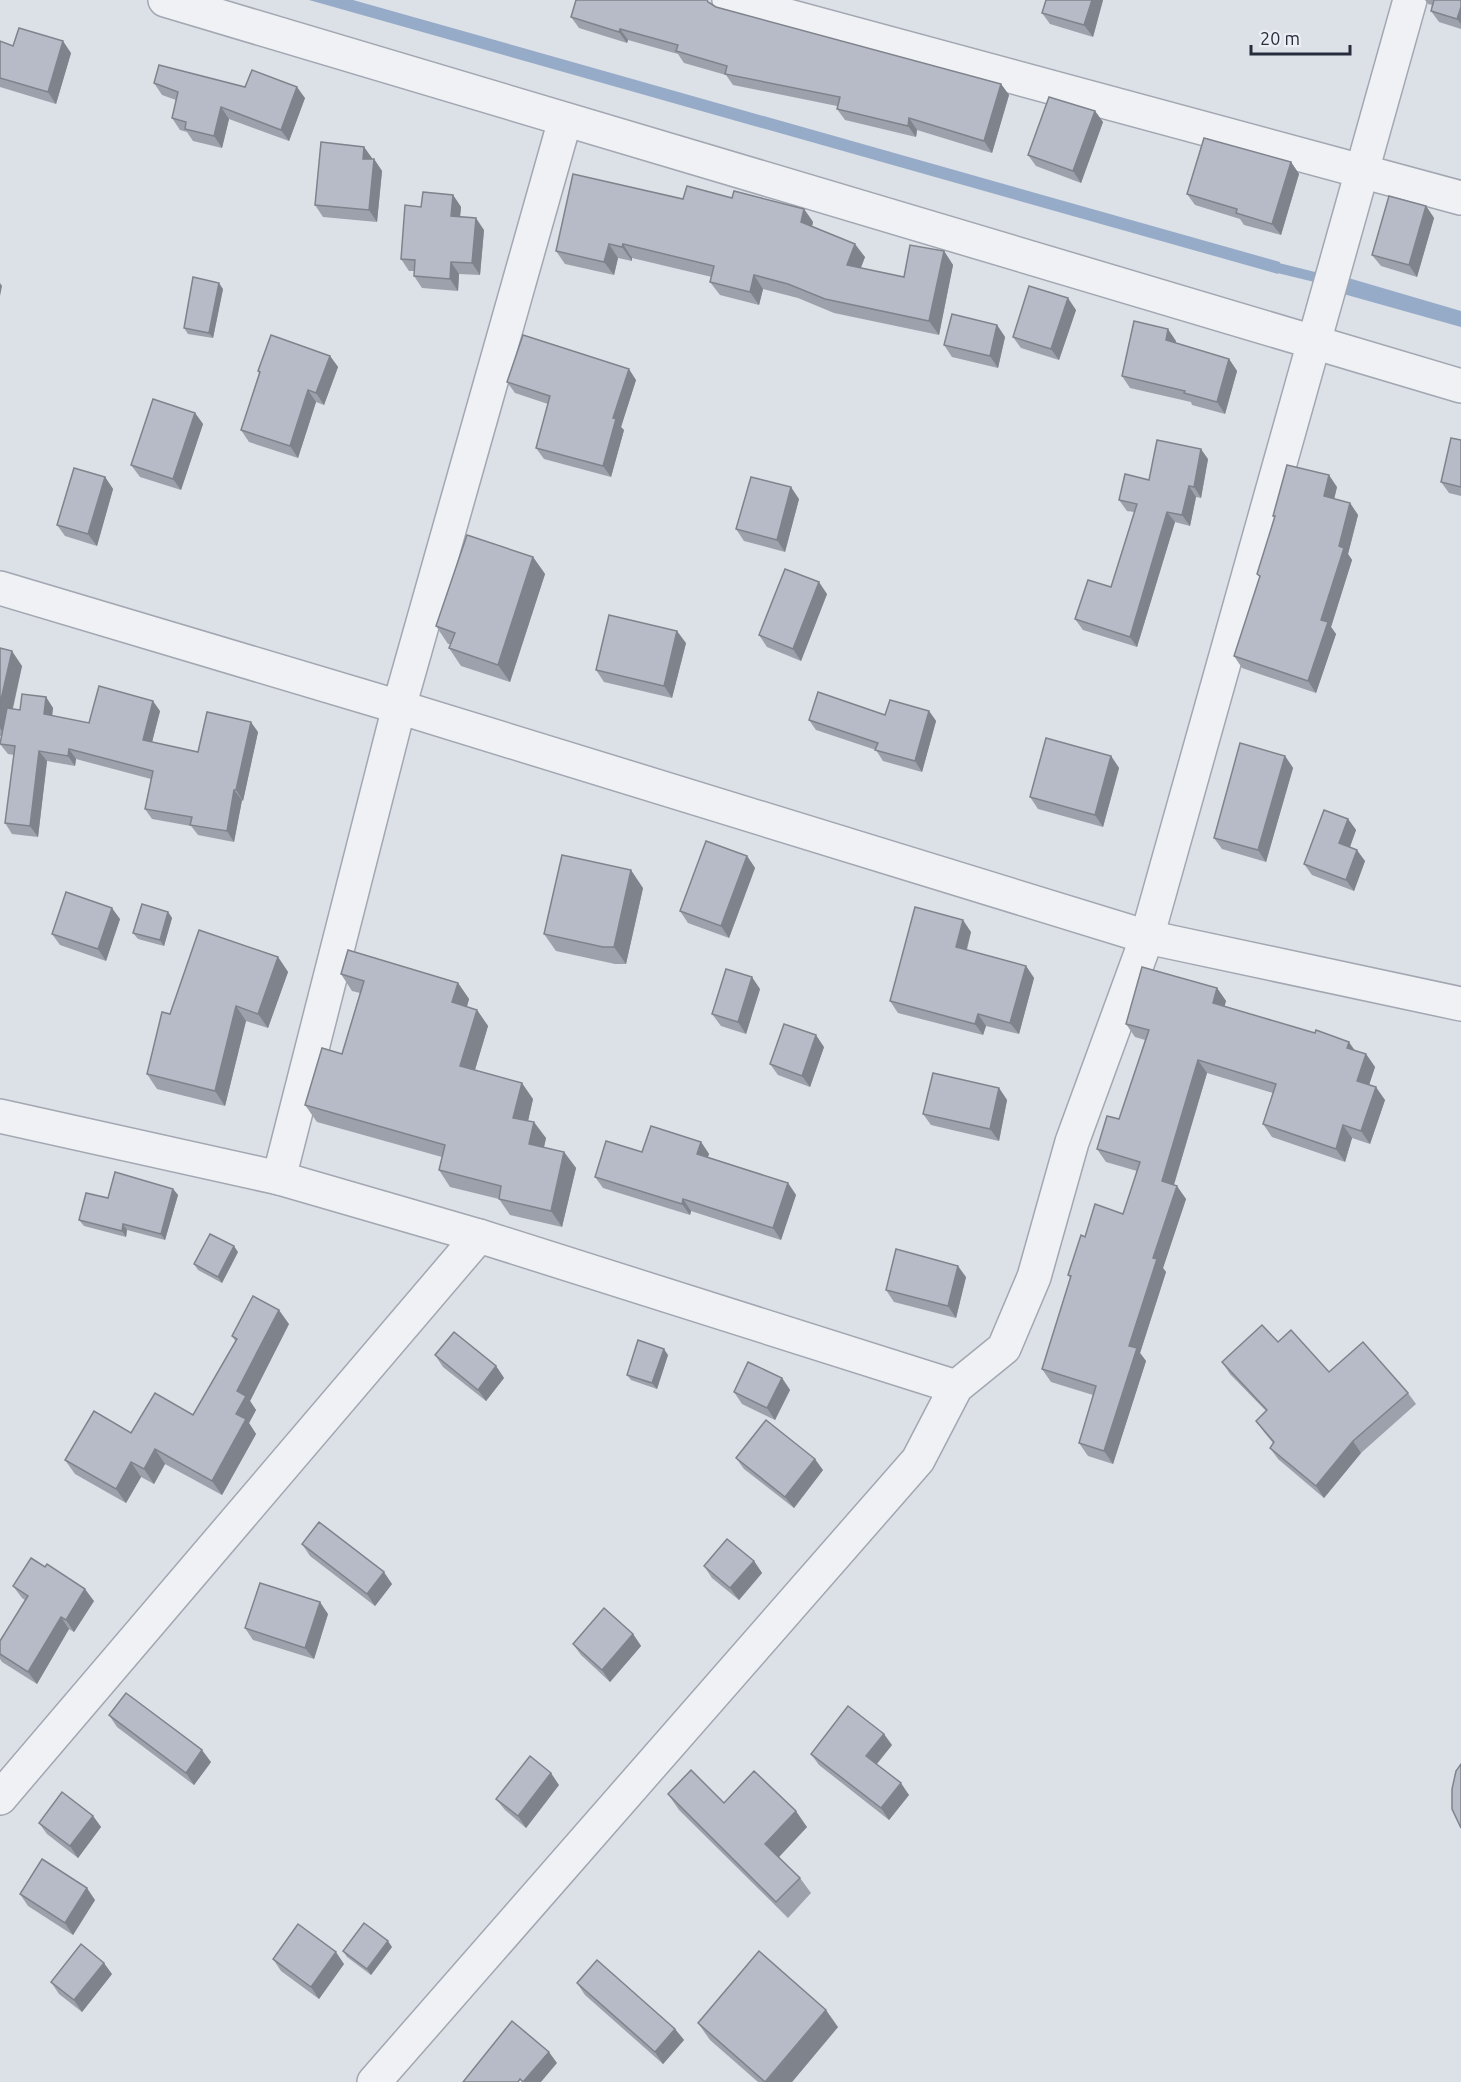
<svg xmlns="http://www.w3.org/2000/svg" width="1461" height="2082" viewBox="0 0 1461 2082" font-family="Ubuntu,sans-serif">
  <rect width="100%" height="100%" fill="#dce0e7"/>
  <g fill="#96abc8">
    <path d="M309 0H353L1280 262 1278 274Z"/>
    <path d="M1345 277 1461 311V327L1340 293Z"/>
  </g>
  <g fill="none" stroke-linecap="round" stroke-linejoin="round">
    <path stroke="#96abc8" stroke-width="10" d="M1266 265 1327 280"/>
    <g stroke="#a2a7b1" stroke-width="36">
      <g id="street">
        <path d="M165 0 1461 386"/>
        <path d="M729 0 1461 198"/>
        <path d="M0 588 399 707 1147 937 1461 1004"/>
        <path d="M0 1116 279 1178 479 1236 956 1387"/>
        <path d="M279 1178 399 707 565 120"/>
        <path d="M0 1798 479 1236"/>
        <path d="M374 2082 918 1460 956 1387 1004 1348 1034 1277 1072 1142 1147 937 1410 0"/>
      </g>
    </g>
    <use href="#street" stroke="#eff1f5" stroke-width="33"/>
  </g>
  <g fill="#9da1ab">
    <path d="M1046 0H1103L1093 37 1050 24 1042 13Z"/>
    <path d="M1425 0H1461V29L1439 22 1431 11 1432 5 1428 4Z"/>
    <path d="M709 2 716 7 1001 84 1009 95 992 153 917 130 916 137 845 120 837 109V106L733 85 726 75 684 63 678 54 628 40 627 43 579 28 571 17Z"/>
    <path d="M0 41 13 46 71 53 56 104 0 87Z"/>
    <path d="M154 83 245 87 305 98 289 141 229 119 222 148 193 141 187 132 180 130 172 118 176 100 162 95Z"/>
    <path d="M1095 111 1103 122 1081 183 1036 166 1028 155Z"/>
    <path d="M364 147 372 159H374L382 171 377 222 323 217 315 205Z"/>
    <path d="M1291 162 1299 174 1281 235 1244 225 1240 219 1195 205 1187 194Z"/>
    <path d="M453 195 461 207 460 217 484 230 480 275 459 274 458 291 422 288 414 276V271H409L401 259 421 207Z"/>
    <path d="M732 198 804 209 813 222 812 226 865 257 861 268 904 277 944 251 953 265 939 335 834 313 798 298 763 289 759 305 720 295 710 282 712 277 632 258V261L618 258 614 275 565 264 556 251 683 199Z"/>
    <path d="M1426 206 1434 218 1417 277 1381 266 1372 255Z"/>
    <path d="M223 289 213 338 188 334 184 328Z"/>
    <path d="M1076 310 1059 360 1021 348 1013 337Z"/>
    <path d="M997 325 1005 337 998 368 952 357 944 345Z"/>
    <path d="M1176 341V343L1229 359 1237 371 1225 414 1192 405 1191 402 1130 388 1122 376Z"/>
    <path d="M330 356 338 367 324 405 316 402 298 458 249 442 241 430 259 373 258 371Z"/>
    <path d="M636 380 621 427 624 430 611 477 544 459 536 448 548 404 515 393 507 382Z"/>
    <path d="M195 413 203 424 181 490 140 477 131 465Z"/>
    <path d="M1461 440V496L1449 493 1441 482Z"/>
    <path d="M1208 459 1201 498 1196 497 1190 526 1175 522 1137 647 1083 630 1075 619 1111 587 1134 512 1127 511 1119 500 1149 480Z"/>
    <path d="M105 477 113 489 97 546 65 536 57 525Z"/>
    <path d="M1337 487 1334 499 1350 503 1358 515 1348 554 1352 560 1331 627 1336 634 1316 693 1242 668 1234 656 1260 578 1257 574 1275 518 1273 516Z"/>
    <path d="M799 499 785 552 744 541 736 529Z"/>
    <path d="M533 557 545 574 510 682 461 666 449 648 451 644H448L436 626Z"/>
    <path d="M827 594 801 661 767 647 759 635Z"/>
    <path d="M686 643 672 698 604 682 596 670Z"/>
    <path d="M0 648 22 666 13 709 20 710 46 697 53 708 52 716 89 723 160 711 152 742 198 752 258 732 243 801 242 800 234 842 198 835 191 826 152 819 145 809 151 779 76 759 75 766 47 761 38 837 12 834 5 823 14 755 8 754 0 744 2 736H0Z"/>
    <path d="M929 711 936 721 922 772 883 761 876 750 816 730 809 720 885 715Z"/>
    <path d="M1111 756 1119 768 1103 827 1038 809 1030 797Z"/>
    <path d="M1285 756 1293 768 1266 862 1222 849 1214 838Z"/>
    <path d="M1348 819 1356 830 1350 847 1365 861 1354 891 1312 875 1304 864Z"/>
    <path d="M747 856 755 868 729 938 688 923 680 911Z"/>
    <path d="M643 888 626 964H615L556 951 544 934Z"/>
    <path d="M168 912 172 918 164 946 138 939 133 933Z"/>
    <path d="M120 919 106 961 60 945 52 934Z"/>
    <path d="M971 932 967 950 1026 966 1034 978 1019 1034 986 1026 983 1035 898 1013 890 1001Z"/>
    <path d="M278 957 288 972 268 1028 246 1021 225 1106 157 1089 147 1074Z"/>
    <path d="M341 974 458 983 469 999 467 1007 477 1010 488 1026 475 1070 533 1099 528 1121 546 1138 544 1147 564 1152 576 1168 562 1227 510 1215 499 1199 450 1187 439 1170 442 1157 317 1122 305 1105 342 1054 360 993 352 991Z"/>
    <path d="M1217 988 1226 1001 1224 1006 1366 1054 1375 1067 1369 1085 1385 1100 1370 1144 1352 1138 1345 1162 1272 1137 1263 1124 1273 1093 1207 1073 1174 1185 1186 1199 1163 1268 1166 1272 1140 1353 1146 1361 1113 1464 1088 1456 1079 1443 1093 1395 1051 1382 1042 1369 1070 1278 1068 1275 1085 1237 1123 1214 1137 1171 1106 1162 1097 1149 1119 1119 1145 1040 1135 1037 1126 1024Z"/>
    <path d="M760 989 746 1034 721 1026 712 1014Z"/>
    <path d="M824 1047 810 1087 778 1075 770 1064Z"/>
    <path d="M999 1088 1007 1100 999 1141 931 1125 923 1114Z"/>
    <path d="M701 1142 709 1154 708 1157 788 1183 796 1195 781 1240 691 1211 690 1215 603 1188 595 1177 642 1152Z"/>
    <path d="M173 1189 178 1195 165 1240 127 1230 126 1237 84 1226 79 1220 108 1198Z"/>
    <path d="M238 1252 222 1283 198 1270 194 1264Z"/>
    <path d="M966 1277 956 1318 894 1302 886 1290Z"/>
    <path d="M289 1324 250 1401 256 1410 249 1423 256 1434 222 1495 165 1464 154 1484 141 1477 126 1503 75 1474 65 1460 131 1433 193 1415 236 1342 232 1336Z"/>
    <path d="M1278 1342 1329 1372 1408 1393 1416 1404 1361 1453 1324 1498 1278 1459 1270 1448 1273 1443 1264 1432 1256 1421 1266 1411 1230 1374 1222 1362Z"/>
    <path d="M435 1355 496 1366 504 1378 486 1401 443 1367Z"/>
    <path d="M668 1355 657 1389 631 1380 627 1375Z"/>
    <path d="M782 1378 790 1390 775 1420 742 1404 734 1392Z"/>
    <path d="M736 1458 823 1470 794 1508 744 1469Z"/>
    <path d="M302 1544 392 1584 375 1606 310 1556Z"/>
    <path d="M754 1561 762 1573 739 1600 712 1578 704 1566Z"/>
    <path d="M13 1586 94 1601 74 1632 69 1629 37 1684 2 1662 0 1659V1641L25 1600 22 1598Z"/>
    <path d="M328 1614 314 1659 253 1640 245 1628Z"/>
    <path d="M633 1634 641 1646 610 1682 581 1655 573 1644Z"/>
    <path d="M109 1715 211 1762 194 1785 117 1727Z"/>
    <path d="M892 1745 877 1764 909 1795 889 1820 819 1765 811 1754Z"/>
    <path d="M559 1785 526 1828 505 1810 496 1799Z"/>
    <path d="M668 1794 724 1803 807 1827 779 1857 800 1878 811 1893 788 1918 679 1810Z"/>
    <path d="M93 1816 101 1827 78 1858 47 1834 39 1823Z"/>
    <path d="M20 1894 95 1900 73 1935 28 1906Z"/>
    <path d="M392 1947 371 1975 347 1957 343 1951Z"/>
    <path d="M273 1959 344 1964 319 1999 281 1971Z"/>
    <path d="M112 1974 82 2012 59 1994 51 1982Z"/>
    <path d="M577 1983 675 2029 684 2040 663 2064 585 1995Z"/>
    <path d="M698 2023 838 2027 792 2082H758L710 2040Z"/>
  </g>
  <g fill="#7f838b">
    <path d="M1092 0H1103L1093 37 1084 25Z"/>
    <path d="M1461 7V24L1457 19Z"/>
    <path d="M620 29 628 40 627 43 619 32Z"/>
    <path d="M63 41 71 53 56 104 48 92Z"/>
    <path d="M1001 84 1009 95 992 153 984 141Z"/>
    <path d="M297 87 305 98 289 141 281 130Z"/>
    <path d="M221 107 229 119 222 148 214 136Z"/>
    <path d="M1095 111 1103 122 1081 183 1073 171Z"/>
    <path d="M909 118 917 130 916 137 908 126Z"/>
    <path d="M364 147 372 158 371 170 363 159Z"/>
    <path d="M374 159 382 171 377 222 369 210Z"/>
    <path d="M1291 162 1299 174 1281 235 1272 224Z"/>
    <path d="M453 195 461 207 459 228 451 216Z"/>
    <path d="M1426 206 1434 218 1417 277 1409 265Z"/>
    <path d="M804 209 813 222 810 235 801 222Z"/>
    <path d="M476 218 484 230 480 275 472 263Z"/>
    <path d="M609 244 618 258 614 275 604 262Z"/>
    <path d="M623 244 632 258V261L622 247Z"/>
    <path d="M855 244 865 257 856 279 847 265Z"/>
    <path d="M944 251 953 265 939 335 929 321Z"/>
    <path d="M451 262 459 274 458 291 450 279Z"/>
    <path d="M754 275 763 289 759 305 750 292Z"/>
    <path d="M0 283 2 286 0 296Z"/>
    <path d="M219 283 223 289 213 338 209 333Z"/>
    <path d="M1068 298 1076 310 1059 360 1051 349Z"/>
    <path d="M997 325 1005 337 998 368 990 356Z"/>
    <path d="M1168 329 1176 341 1174 351 1166 340Z"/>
    <path d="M330 356 338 367 324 405 316 393Z"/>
    <path d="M1229 359 1237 371 1225 414 1217 402Z"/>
    <path d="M629 369 636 380 621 427 624 430 611 477 603 466 613 418Z"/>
    <path d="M308 390 316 402 298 458 290 446Z"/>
    <path d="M195 413 203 424 181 490 173 479Z"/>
    <path d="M1201 449 1208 459 1201 498 1194 487Z"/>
    <path d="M1329 475 1337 487 1332 508 1324 496Z"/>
    <path d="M105 477 113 489 97 546 88 534Z"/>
    <path d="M1189 486 1196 497 1190 526 1182 515Z"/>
    <path d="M791 487 799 499 785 552 777 540Z"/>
    <path d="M1350 503 1358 515 1348 554 1352 560 1331 627 1336 634 1316 693 1308 681 1321 620Z"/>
    <path d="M1167 512 1175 522 1137 647 1130 637Z"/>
    <path d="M533 557 545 574 510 682 498 665Z"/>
    <path d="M819 582 827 594 801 661 793 649Z"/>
    <path d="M677 631 686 643 672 698 664 686Z"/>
    <path d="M12 651 22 666 6 737 0 728V704Z"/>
    <path d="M46 697 53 708 51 725 44 714Z"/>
    <path d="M153 701 160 711 150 750 143 740Z"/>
    <path d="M929 711 936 721 922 772 915 761Z"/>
    <path d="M251 722 258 732 243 801 236 790Z"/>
    <path d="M69 749 76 759 75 766 68 756Z"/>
    <path d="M39 751 47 761 38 837 30 826Z"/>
    <path d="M1111 756 1119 768 1103 827 1095 815Z"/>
    <path d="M1285 756 1293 768 1266 862 1258 850Z"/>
    <path d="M234 790 242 800 234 842 227 831Z"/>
    <path d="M1348 819 1356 830 1347 855 1339 843Z"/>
    <path d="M1357 850 1365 861 1354 891 1346 880Z"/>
    <path d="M747 856 755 868 729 938 721 926Z"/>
    <path d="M631 870 643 888 626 964 614 947Z"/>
    <path d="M112 908 120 919 106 961 98 949Z"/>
    <path d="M168 912 172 918 164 946 160 940Z"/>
    <path d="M963 920 971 932 964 958 956 947Z"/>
    <path d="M278 957 288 972 268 1028 258 1014Z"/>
    <path d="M1026 966 1034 978 1019 1034 1010 1023Z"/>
    <path d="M752 977 760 989 746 1034 738 1022Z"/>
    <path d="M458 983 469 999 463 1019 452 1002Z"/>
    <path d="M1217 988 1226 1001 1222 1016 1213 1003Z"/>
    <path d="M236 1006 246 1021 225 1106 215 1091Z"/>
    <path d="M477 1010 488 1026 471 1083 460 1066Z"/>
    <path d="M978 1014 986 1026 983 1035 975 1024Z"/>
    <path d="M816 1035 824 1047 810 1087 802 1076Z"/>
    <path d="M1349 1042 1358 1055 1347 1048Z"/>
    <path d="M1366 1054 1375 1067 1366 1094 1357 1081Z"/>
    <path d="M1198 1060 1207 1073 1171 1194 1162 1181Z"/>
    <path d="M522 1083 533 1099 525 1134 513 1118Z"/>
    <path d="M1376 1087 1385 1100 1370 1144 1361 1131Z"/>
    <path d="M999 1088 1007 1100 999 1141 990 1129Z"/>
    <path d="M534 1122 546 1138 541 1160 529 1144Z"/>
    <path d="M1343 1125 1352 1138 1345 1162 1336 1149Z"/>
    <path d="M701 1142 709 1154 705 1165 697 1154Z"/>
    <path d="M564 1152 576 1168 562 1227 551 1211Z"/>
    <path d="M788 1183 796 1195 781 1240 773 1228Z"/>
    <path d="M1177 1186 1186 1199 1163 1268 1166 1272 1140 1353 1146 1361 1113 1464 1104 1451 1129 1346 1153 1258Z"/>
    <path d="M173 1189 178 1195 165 1240 161 1234Z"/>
    <path d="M683 1199 691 1211 690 1215 682 1204Z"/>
    <path d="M123 1224 127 1230 126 1237 122 1231Z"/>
    <path d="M234 1246 238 1252 222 1283 218 1277Z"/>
    <path d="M958 1266 966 1277 956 1318 948 1306Z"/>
    <path d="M279 1310 289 1324 250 1401 256 1410 249 1423 256 1434 222 1495 212 1481 236 1414 237 1391Z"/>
    <path d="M664 1349 668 1355 657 1389 652 1383Z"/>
    <path d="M496 1366 504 1378 486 1401 478 1390Z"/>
    <path d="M782 1378 790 1390 775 1420 767 1408Z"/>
    <path d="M1353 1441 1361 1453 1324 1498 1316 1486Z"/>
    <path d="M155 1449 165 1464 154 1484 144 1469Z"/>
    <path d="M815 1459 823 1470 794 1508 785 1497Z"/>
    <path d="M131 1462 141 1477 126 1503 116 1489Z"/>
    <path d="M754 1561 762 1573 739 1600 730 1588Z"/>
    <path d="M384 1572 392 1584 375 1606 367 1594Z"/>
    <path d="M85 1589 94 1601 74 1632 66 1620Z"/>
    <path d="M320 1602 328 1614 314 1659 305 1648Z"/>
    <path d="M61 1617 69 1629 37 1684 28 1672Z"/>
    <path d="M633 1634 641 1646 610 1682 602 1670Z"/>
    <path d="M884 1734 892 1745 874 1767 866 1756Z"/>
    <path d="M202 1750 211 1762 194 1785 186 1773Z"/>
    <path d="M551 1773 559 1785 526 1828 518 1816Z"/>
    <path d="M901 1783 909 1795 889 1820 881 1808Z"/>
    <path d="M796 1811 807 1827 777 1859 765 1844Z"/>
    <path d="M93 1816 101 1827 78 1858 70 1846Z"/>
    <path d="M87 1888 95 1900 73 1935 65 1923Z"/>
    <path d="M388 1941 392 1947 371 1975 367 1969Z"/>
    <path d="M336 1952 344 1964 319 1999 311 1987Z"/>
    <path d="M104 1963 112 1974 82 2012 74 2000Z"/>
    <path d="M826 2010 838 2027 792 2082H766Z"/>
    <path d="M675 2029 684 2040 663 2064 655 2052Z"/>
    <path d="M549 2052 557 2063 541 2082H523Z"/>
  </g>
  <g fill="#b6bbc7" stroke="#7f838b" stroke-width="1.5">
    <path d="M576 0H707L708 2 716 7 1001 84 984 141 909 118 908 126 837 109 840 97 725 74 727 66 676 51 678 45 620 29 619 32 571 17Z"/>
    <path d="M1046 0H1092L1084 25 1042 13Z"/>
    <path d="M1434 0H1461V7L1457 19 1431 11Z"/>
    <path d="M19 28 63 41 48 92 0 78V41L13 46Z"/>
    <path d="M159 65 245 87 252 70 297 87 281 130 221 107 214 136 185 129 186 122 172 118 178 92 154 83Z"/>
    <path d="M1049 97 1095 111 1073 171 1028 155Z"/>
    <path d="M1204 138 1291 162 1272 224 1236 213 1237 209 1187 194Z"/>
    <path d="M321 142 364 147 363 159H374L369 210 315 205Z"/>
    <path d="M573 174 683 199 687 186 732 198 734 191 804 209 801 222 855 244 847 265 904 277 910 245 944 251 929 321 825 299 788 284 754 275 750 292 710 282 714 266 623 244 622 247 609 244 604 262 556 251Z"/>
    <path d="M423 192 453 195 451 216 476 218 472 263 451 262 450 279 414 276 415 260 401 259 405 205 421 207Z"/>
    <path d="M1389 196 1426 206 1409 265 1372 255Z"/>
    <path d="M193 277 219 283 209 333 184 328Z"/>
    <path d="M1029 286 1068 298 1051 349 1013 337Z"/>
    <path d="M952 314 997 325 990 356 944 345Z"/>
    <path d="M1134 321 1168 329 1166 340 1229 359 1217 402 1184 393 1185 391 1122 376Z"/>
    <path d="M271 335 330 356 316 393 308 390 290 446 241 430 260 372 258 371Z"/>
    <path d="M523 335 629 369 613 418 616 419 603 466 536 448 550 396 507 382Z"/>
    <path d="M153 399 195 413 173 479 131 465Z"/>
    <path d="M1451 438 1461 440V487L1441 482Z"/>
    <path d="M1157 440 1201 449 1194 487 1189 486 1182 515 1167 512 1130 637 1075 619 1088 580 1111 587 1137 504 1119 500 1125 474 1149 480Z"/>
    <path d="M1287 465 1329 475 1324 496 1350 503 1339 546 1344 548 1321 620 1328 622 1308 681 1234 656 1260 576 1257 574 1275 516H1273Z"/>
    <path d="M74 468 105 477 88 534 57 525Z"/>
    <path d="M751 477 791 487 777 540 736 529Z"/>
    <path d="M467 535 533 557 498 665 449 648 455 633 436 626Z"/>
    <path d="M785 569 819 582 793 649 759 635Z"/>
    <path d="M609 615 677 631 664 686 596 670Z"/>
    <path d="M0 648 12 651 0 704Z"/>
    <path d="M99 686 153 701 143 740 198 752 207 712 251 722 236 790H234L227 831 190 825 192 817 145 809 153 771 69 749 68 756 39 751 30 826 5 823 15 746 0 744 7 708 20 710 22 694 46 697 44 714 89 723Z"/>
    <path d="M818 692 885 715 890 700 929 711 915 761 875 750 878 743 809 720Z"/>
    <path d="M1046 738 1111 756 1095 815 1030 797Z"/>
    <path d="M1240 743 1285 756 1258 850 1214 838Z"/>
    <path d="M1324 810 1348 819 1339 843 1357 850 1346 880 1304 864Z"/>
    <path d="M706 841 747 856 721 926 680 911Z"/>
    <path d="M562 855 631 870 614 947H603L544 934Z"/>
    <path d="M66 892 112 908 98 949 52 934Z"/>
    <path d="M142 904 168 912 160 940 133 933Z"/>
    <path d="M915 907 963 920 956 947 1026 966 1010 1023 978 1014 975 1024 890 1001Z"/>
    <path d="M199 930 278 957 258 1014 236 1006 215 1091 147 1074 162 1012 170 1014Z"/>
    <path d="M348 950 458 983 452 1002 477 1010 460 1066 522 1083 513 1118 534 1122 529 1144 564 1152 551 1211 499 1199 501 1186 439 1170 445 1145 305 1105 322 1048 342 1054 364 981 341 974Z"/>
    <path d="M1142 967 1217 988 1213 1003 1315 1033 1316 1030 1349 1042 1347 1048 1366 1054 1357 1081 1376 1087 1361 1131 1343 1125 1336 1149 1263 1124 1276 1084 1198 1060 1162 1181 1177 1186 1153 1258 1157 1259 1129 1346 1137 1348 1104 1451 1079 1443 1096 1386 1042 1369 1071 1276 1068 1275 1081 1235 1085 1237 1095 1204 1123 1214 1140 1162 1097 1149 1107 1116 1119 1119 1149 1030 1126 1024Z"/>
    <path d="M726 969 752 977 738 1022 712 1014Z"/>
    <path d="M784 1024 816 1035 802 1076 770 1064Z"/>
    <path d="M933 1073 999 1088 990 1129 923 1114Z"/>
    <path d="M651 1126 701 1142 697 1154 788 1183 773 1228 683 1199 682 1204 595 1177 606 1141 642 1152Z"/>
    <path d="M115 1172 173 1189 161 1234 123 1224 122 1231 79 1220 86 1193 108 1198Z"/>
    <path d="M210 1234 234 1246 218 1277 194 1264Z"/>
    <path d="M896 1249 958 1266 948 1306 886 1290Z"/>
    <path d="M253 1296 279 1310 237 1391 246 1396 236 1414 246 1419 212 1481 155 1449 144 1469 131 1462 116 1489 65 1460 94 1411 131 1433 155 1393 193 1415 237 1339 232 1336Z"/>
    <path d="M1262 1325 1278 1342 1291 1330 1329 1372 1363 1342 1408 1393 1353 1441 1316 1486 1270 1448 1274 1442 1256 1421 1267 1410 1222 1362Z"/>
    <path d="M454 1332 496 1366 478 1390 435 1355Z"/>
    <path d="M638 1340 664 1349 652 1383 627 1375Z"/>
    <path d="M748 1362 782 1378 767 1408 734 1392Z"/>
    <path d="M766 1420 815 1459 785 1497 736 1458Z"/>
    <path d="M319 1522 384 1572 367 1594 302 1544Z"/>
    <path d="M727 1539 754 1561 730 1588 704 1566Z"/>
    <path d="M31 1558 45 1567 47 1564 85 1589 66 1620 61 1617 28 1672 0 1654V1641L28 1596 13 1586Z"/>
    <path d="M260 1583 320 1602 305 1648 245 1628Z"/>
    <path d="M604 1608 633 1634 602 1670 573 1644Z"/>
    <path d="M126 1693 202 1750 186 1773 109 1715Z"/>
    <path d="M848 1706 884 1734 866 1756 901 1783 881 1808 811 1754Z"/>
    <path d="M530 1756 551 1773 518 1816 496 1799Z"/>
    <path d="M1461 1764V1828L1452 1809V1789L1456 1771Z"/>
    <path d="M691 1770 724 1803 754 1771 796 1811 765 1844 800 1878 776 1902 668 1794Z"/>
    <path d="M62 1792 93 1816 70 1846 39 1823Z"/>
    <path d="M42 1859 87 1888 65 1923 20 1894Z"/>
    <path d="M364 1923 388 1941 367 1969 343 1951Z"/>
    <path d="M298 1924 336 1952 311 1987 273 1959Z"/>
    <path d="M81 1944 104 1963 74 2000 51 1982Z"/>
    <path d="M759 1951 826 2010 765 2082 698 2023Z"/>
    <path d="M597 1960 675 2029 655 2052 577 1983Z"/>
    <path d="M512 2021 549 2052 523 2082 520 2079 518 2082H463Z"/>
  </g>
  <path d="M1251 45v9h99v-9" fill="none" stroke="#262d3d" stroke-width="3"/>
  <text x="1260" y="45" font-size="18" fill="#262d3d" stroke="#ebeff4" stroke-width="4.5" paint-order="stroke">20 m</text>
</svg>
